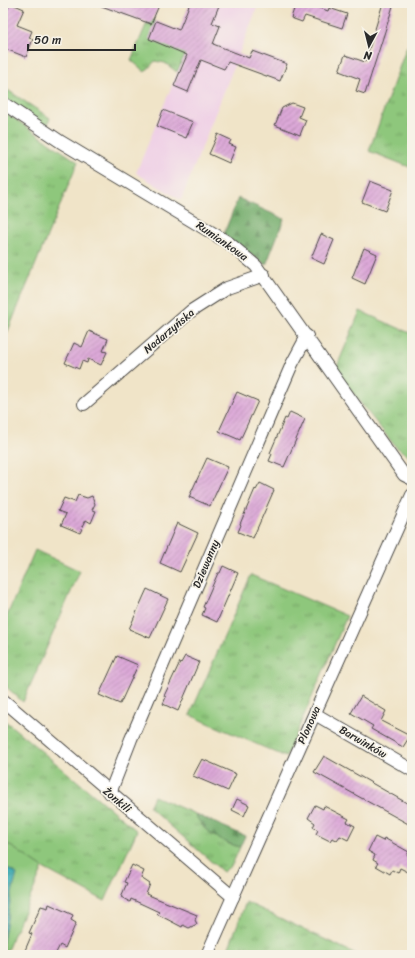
<svg xmlns="http://www.w3.org/2000/svg" width="415" height="958" viewBox="0 0 415 958" font-family="Sriracha,sans-serif">
  <defs>
    <pattern id="grass-tufts" width="24" height="20" patternUnits="userSpaceOnUse"><rect width="24" height="20" fill="#8ec77b"/><path d="M3 7l-1-3M5 7V3M7 7l1-3M15 17l-1-3M17 17v-4M19 17l1-3" fill="none" stroke="#74a265"/></pattern>
    <pattern id="forest-firs" width="22" height="20" patternUnits="userSpaceOnUse"><rect width="22" height="20" fill="#72ac6b"/><path d="M5 1l3.5 6h-7zM16 11l3.5 6h-7z" fill="#5e8c58"/></pattern>
    <pattern id="water-waves" width="16" height="10" patternUnits="userSpaceOnUse"><rect width="16" height="10" fill="#3cadb6"/><path d="M0 5q4-4 8 0t8 0" fill="none" stroke="#338d94"/></pattern>
    <pattern id="building-hatch" width="6" height="6" patternUnits="userSpaceOnUse"><rect width="6" height="6" fill="#dca8d8"/><path d="M-1 1l2-2M0 6l6-6M5 7l2-2" fill="none" stroke="#b389af"/></pattern>
  </defs>
  <rect width="100%" height="100%" fill="#f7f3e8"/>
  <filter id="ink" filterUnits="userSpaceOnUse"><feTurbulence type="fractalNoise" baseFrequency=".025" numOctaves="2"/><feDisplacementMap in="SourceGraphic" scale="8" xChannelSelector="R" yChannelSelector="G"/><feConvolveMatrix kernelMatrix="1 2 1 2 8 2 1 2 1" color-interpolation-filters="sRGB"/></filter>
  <filter id="wash" filterUnits="userSpaceOnUse"><feTurbulence type="fractalNoise" baseFrequency=".012" numOctaves="4" result="noise"/><feDisplacementMap in="SourceGraphic" scale="16" xChannelSelector="R" yChannelSelector="G"/><feGaussianBlur stdDeviation="0.9" result="paint"/><feColorMatrix in="noise" values="0 0 0 0 0 0 0 0 0 0 0 0 0 0 0 0 0 1.4 0 .05"/><feComposite in="paint" operator="in"/></filter>
  <g filter="url(#wash)">
    <rect width="100%" height="100%" fill="#f0e4c8"/>
    <path fill="#efd0e6" d="M206 3H259L181 200 136 173Z"/>
    <g fill="url(#grass-tufts)" stroke="#5c7953">
      <path d="M154 20 185 54 177 72 165 63 155 61 145 72 131 60 146 25Z"/>
      <path d="M407 46 412 48V168L369 151Z"/>
      <path d="M3 87 50 118 47 126 3 97Z"/>
      <path d="M3 111 78 162 3 343Z"/>
      <path d="M360 311 412 334V456L407 455 395 446 335 371Z"/>
      <path d="M35 550 80 571 23 702 3 684V625Z"/>
      <path d="M251 575 347 616 286 757 190 715Z"/>
      <path d="M3 719 137 831 105 901 43 868 3 841Z"/>
      <path d="M154 796 195 814 204 828 229 844 240 847 232 865 223 872 149 807Z"/>
      <path d="M246 902 358 955H226Z"/>
    </g>
    <g fill="url(#forest-firs)" stroke="#4e6c4b">
      <path d="M238 198 284 219 266 265 224 236 225 231Z"/>
      <path d="M195 814 245 836 240 847C221 842 203 832 195 814Z"/>
    </g>
    <path fill="#8ec77b" stroke="#5c7953" d="M3 841 43 868 5 955H3Z"/>
    <path fill="url(#water-waves)" stroke="#346c70" d="M3 866 17 874 11 897 3 942Z"/>
    <g id="blocks">
      <g fill="url(#building-hatch)">
        <path d="M10 3 24 9 17 25 32 31 29 38 33 39 26 57 3 48V20Z"/>
        <path d="M96 3H160L151 24 96 4Z"/>
        <path d="M190 3H220L212 23 220 26 213 44 249 58 252 51 287 64 280 81 228 62 224 69 201 60 188 92 174 86 187 55 149 39 156 21 179 30Z"/>
        <path d="M296 3H306L328 11 329 8 347 14 342 28 305 16 302 22 291 18Z"/>
        <path d="M383 3H394L365 94 356 91 360 79 339 71 345 55 365 62Z"/>
        <path d="M292 103 303 107 299 117 306 120 300 135 275 125 282 108Z"/>
        <path d="M163 110 193 122 186 138 157 126Z"/>
        <path d="M218 134 231 140 229 144 236 147 229 163 209 154Z"/>
        <path d="M370 181 393 190 385 211 362 202Z"/>
        <path d="M321 234 334 240 324 264 311 258Z"/>
        <path d="M364 248 377 254 365 284 352 278Z"/>
        <path d="M89 331 108 339 103 351 107 352 101 365 88 359 87 363 82 361 79 369 65 363 74 343 82 347Z"/>
        <path d="M237 392 258 401 240 440 219 431Z"/>
        <path d="M290 412 305 419 284 467 269 461 272 454 270 453 285 418 287 419Z"/>
        <path d="M207 458 228 467 210 506 189 497Z"/>
        <path d="M260 483 274 490 253 538 238 532 241 525 240 524 255 489 256 490Z"/>
        <path d="M78 495 87 498 92 496 95 504 92 510 96 511 91 523 86 520 80 533 61 525 66 514 58 511 64 498 75 502Z"/>
        <path d="M177 523 198 533 180 572 160 563Z"/>
        <path d="M223 566 238 573 217 622 202 615 205 608 203 607 218 573H220Z"/>
        <path d="M147 589 168 599 150 638 129 629Z"/>
        <path d="M117 656 138 665 120 704 99 695Z"/>
        <path d="M185 656 199 662 178 711 163 704 166 697 164 696 180 662 181 663Z"/>
        <path d="M361 696 386 711 381 721 410 736 403 747 371 729 373 726 351 713Z"/>
        <path d="M324 756 412 806V826L314 772Z"/>
        <path d="M202 759 236 774 228 791 193 776Z"/>
        <path d="M237 799 249 805 244 816 232 810Z"/>
        <path d="M315 805 323 809 324 806 349 819 347 822 355 826 348 840 340 836 337 840 332 838 330 841 316 834 318 830 313 827 315 823 308 818Z"/>
        <path d="M375 837 383 841 384 838 409 852 407 855 412 857V865L408 872 400 868 398 873 392 870 390 874 376 866 378 863 373 860 375 855 368 851Z"/>
        <path d="M132 865 144 871 141 878 150 884 146 894 197 915 195 920 197 924 189 928 183 925 182 927 157 914 159 912 131 899 130 902 121 897 127 883 124 882Z"/>
        <path d="M49 904 73 915 71 920 76 923 65 948 60 945 55 955H23L32 934 29 933 41 906 48 908Z"/>
      </g>
    </g>
  </g>
  <g filter="url(#ink)">
    <use href="#blocks" fill-opacity="0" stroke="#494743" stroke-width="1"/>
    <g fill="none" stroke-linecap="round" stroke-linejoin="round">
      <g stroke="#494743" stroke-width="14">
        <g id="minor">
          <path d="M3 103 61 142 229 243 256 266 404 475 412 479"/>
          <path d="M84 404 191 311 227 288 264 275"/>
          <path d="M3 700 233 897"/>
          <path d="M315 714 412 770"/>
          <path d="M110 793 131 739 292 364 307 336"/>
          <path d="M207 955 412 495"/>
        </g>
      </g>
      <use href="#minor" stroke="#fff" stroke-width="12"/>
    </g>
  </g>
  <g text-anchor="middle" dominant-baseline="central" stroke-width="3.5" stroke-linejoin="round" paint-order="stroke">
    <g font-size="11" fill="#2b2b2b" stroke="#f7f3e8">
      <text transform="translate(222 241) rotate(35)">Rumiankowa</text>
      <text transform="translate(169 331) rotate(-40)">Nadarzyńska</text>
      <text transform="translate(206 564) rotate(-67)">Dziewanny</text>
      <text transform="translate(309 725) rotate(-66)">Plonowa</text>
      <text transform="translate(363 742) rotate(30)">Barwinków</text>
      <text transform="translate(117 800) rotate(40)">Żonkili</text>
    </g>
  </g>
  <rect width="415" height="958" fill="none" stroke="#f7f3e8" stroke-width="16"/>
  <g transform="translate(369 46) rotate(187)" stroke="#f7f3e8" stroke-width="3" paint-order="stroke">
  <path d="M0-3L7 15L0 10L-7 15Z" fill="#2b2b2b"/>
  <text y="-6" font-size="11" font-weight="bold" text-anchor="middle" fill="#2b2b2b">N</text>
  </g>
  <path d="M28 44v6h107v-6" fill="none" stroke="#2b2b2b" stroke-width="2"/>
  <text x="34" y="44" font-size="12" fill="#2b2b2b" stroke="#f7f3e8" stroke-width="3" paint-order="stroke">50 m</text>
</svg>
